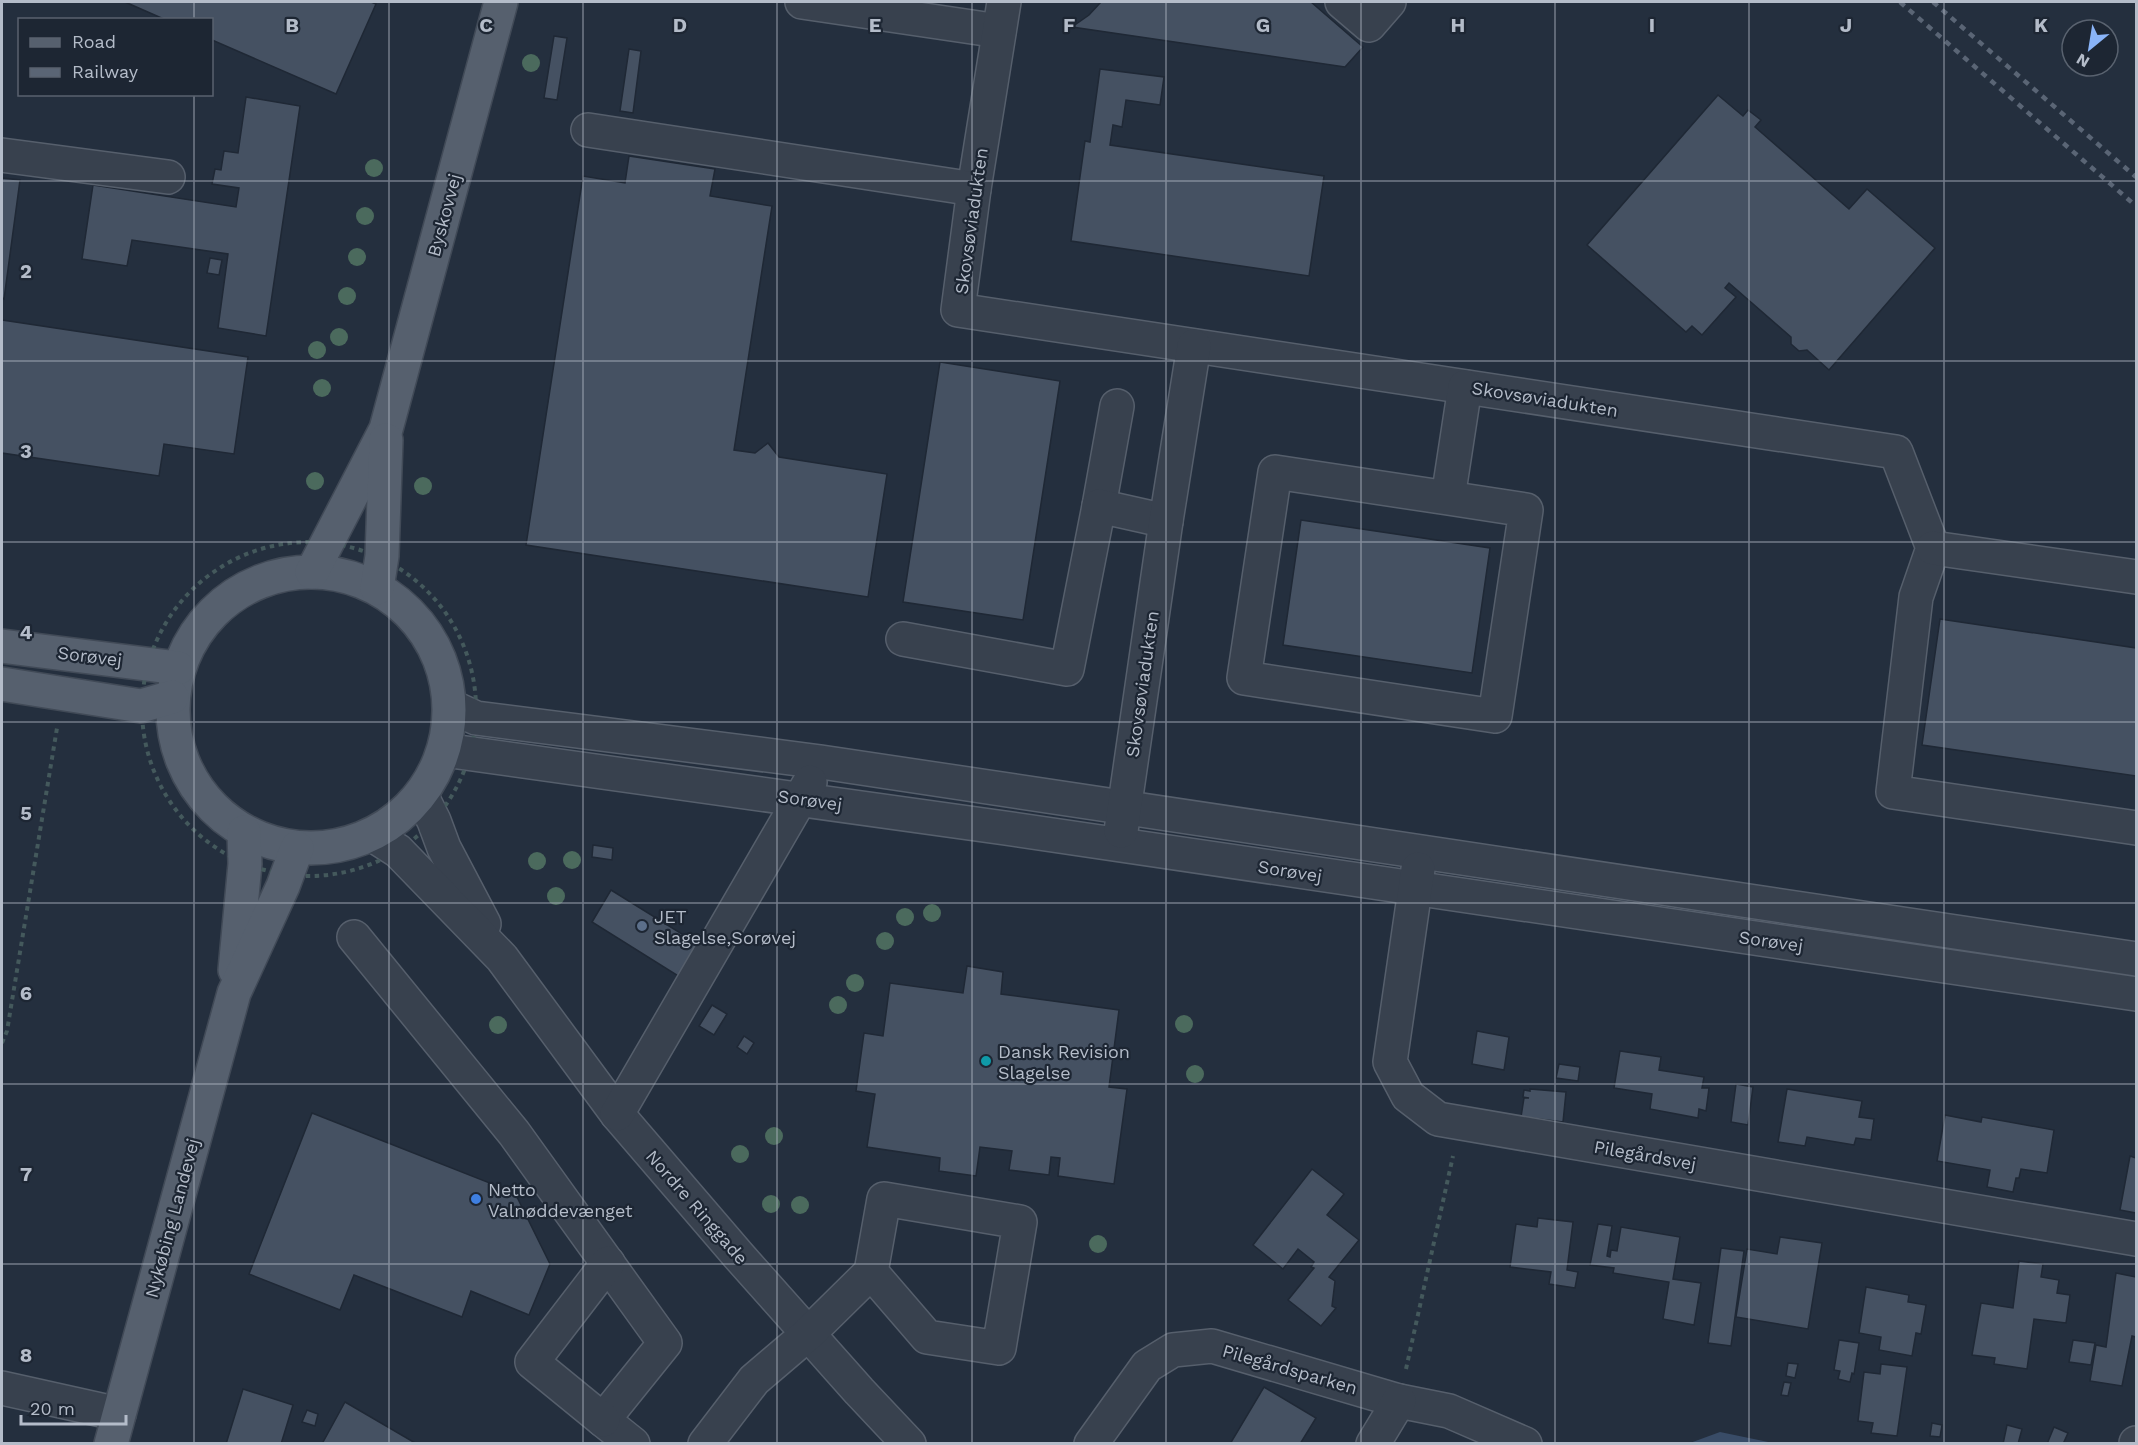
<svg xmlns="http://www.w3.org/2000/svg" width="2138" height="1445" viewBox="0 0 2138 1445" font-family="'Work Sans',sans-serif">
  <rect width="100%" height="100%" fill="#242f3e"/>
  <path fill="#394c67" d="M1720 1432 1773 1443H1690Z"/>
  <g fill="#455162" stroke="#1f2835" stroke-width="1.5">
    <path d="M125 2H371L376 4 336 94 212 40V20H166Z"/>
    <path d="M1101 2H1311L1363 47 1345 67 1072 27 1089 15Z"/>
    <path d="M554 36 567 38 557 100 544 98Z"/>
    <path d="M629 49 641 51 633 113 620 111Z"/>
    <path d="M1100 69 1164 77 1160 105 1126 100 1122 127 1113 125 1110 145 1324 176 1309 276 1071 241 1085 141 1090 142Z"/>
    <path d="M1718 95 1743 116 1748 110 1761 120 1755 127 1849 209 1867 189 1935 248 1829 370 1807 350 1799 351 1791 344V337L1729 283 1725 288 1736 297 1702 335 1692 326 1686 332 1587 245Z"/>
    <path d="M246 97 300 106 266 336 218 328 228 254 132 240 127 266 82 259 93 185 236 207 239 188 212 184 215 169 221 170 224 151 238 153Z"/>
    <path d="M629 156 715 169 710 196 772 206 734 450 755 453 768 443 779 457 887 474 868 597 526 545 583 176 625 183Z"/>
    <path d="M2 178 20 180 4 299 2 298Z"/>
    <path d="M210 258 222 260 219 275 207 273Z"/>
    <path d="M2 320 248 357 234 454 164 444 159 476 2 453Z"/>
    <path d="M940 362 1060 381 1023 620 903 602Z"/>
    <path d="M1301 520 1490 548 1472 673 1283 645Z"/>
    <path d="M1940 619 2136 648V776L1922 745Z"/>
    <path d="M593 845 613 848 612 860 592 857Z"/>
    <path d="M611 890 703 947 683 979 592 922Z"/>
    <path d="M967 966 1003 972 1001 994 1119 1010 1109 1087 1127 1089 1114 1184 1058 1176 1060 1158 1051 1157 1049 1175 1009 1170 1012 1151 980 1147 976 1176 939 1171 940 1158 867 1147 875 1094 856 1091 864 1033 883 1036 890 983 963 993Z"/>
    <path d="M712 1005 727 1014 714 1035 699 1026Z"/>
    <path d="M1477 1031 1509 1037 1504 1070 1472 1064Z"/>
    <path d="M744 1036 754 1043 747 1054 737 1047Z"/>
    <path d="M1620 1051 1661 1057 1659 1070 1704 1077 1702 1088H1709L1706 1111 1699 1109 1698 1118 1650 1109 1652 1094 1614 1088Z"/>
    <path d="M1559 1064 1580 1067 1578 1081 1556 1078Z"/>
    <path d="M1736 1084 1753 1087 1748 1125 1731 1122Z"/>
    <path d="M1530 1089 1566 1092 1563 1122 1521 1117 1524 1098H1529L1523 1097 1524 1090 1530 1091Z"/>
    <path d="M1787 1089 1862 1101 1859 1117 1874 1119 1871 1140 1856 1138 1854 1145 1807 1137 1805 1146 1778 1142Z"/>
    <path d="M312 1113 515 1193 550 1264 529 1315 471 1291 462 1317 354 1275 340 1310 249 1274Z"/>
    <path d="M1945 1115 1981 1122 1982 1117 2054 1130 2047 1173 2021 1169 2019 1178H2016L2013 1192 1987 1187 1990 1170 1937 1161Z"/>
    <path d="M2130 1156 2136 1158V1213L2120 1210Z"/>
    <path d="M1312 1169 1344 1194 1327 1215 1359 1240 1329 1277 1335 1281 1332 1306 1336 1308 1321 1326 1288 1300 1314 1268 1311 1267 1314 1262 1298 1249 1283 1269 1253 1245Z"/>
    <path d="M1538 1218 1573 1222 1567 1270 1578 1272 1575 1288 1549 1284 1551 1272 1510 1267 1516 1224 1537 1227Z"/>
    <path d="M1598 1224 1612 1226 1607 1256 1610 1257 1611 1250 1617 1251 1621 1227 1680 1237 1673 1279 1701 1283 1694 1325 1663 1319 1669 1282 1613 1273 1614 1268 1590 1265Z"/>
    <path d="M1780 1237 1822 1243 1808 1329 1736 1317 1747 1249 1777 1254Z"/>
    <path d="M1721 1248 1744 1251 1731 1346 1708 1343Z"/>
    <path d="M2019 1261 2043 1264 2041 1277 2059 1280 2057 1293 2070 1295 2066 1323 2034 1319 2027 1369 1994 1364 1995 1358 1972 1355 1981 1303 2013 1308Z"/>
    <path d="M2116 1273 2136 1277V1337L2132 1336 2122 1386 2090 1381 2096 1345 2106 1347Z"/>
    <path d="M1866 1287 1909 1295 1908 1302 1926 1305 1921 1334 1916 1333 1912 1356 1879 1350 1881 1337 1859 1333Z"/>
    <path d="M1839 1340 1859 1343 1854 1374 1852 1373 1850 1382 1838 1379 1840 1371 1834 1370Z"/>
    <path d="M2073 1340 2095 1343 2091 1365 2069 1362Z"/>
    <path d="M1788 1363 1798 1364 1795 1378 1786 1376Z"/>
    <path d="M1881 1364 1907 1367 1897 1436 1871 1433 1873 1423 1858 1421 1864 1372 1880 1374Z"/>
    <path d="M1784 1382 1791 1383 1788 1396 1781 1395Z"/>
    <path d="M1264 1387 1316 1418 1300 1444H1230Z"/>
    <path d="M243 1389 293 1405 281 1444H226Z"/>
    <path d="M345 1402 417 1444H322Z"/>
    <path d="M307 1410 318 1414 315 1426 302 1422Z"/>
    <path d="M1932 1423 1942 1425 1940 1437 1930 1436Z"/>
    <path d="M2007 1425 2022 1429 2018 1444H2003Z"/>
    <path d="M2054 1427 2068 1433 2063 1444H2047Z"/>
  </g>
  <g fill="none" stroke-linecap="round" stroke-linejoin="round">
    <g stroke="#565f6c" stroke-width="36">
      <g id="minor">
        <path d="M802 2 999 31"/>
        <path d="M1004 2 974 189 958 310 1896 452 1933 548 1916 597 1893 792 2136 828"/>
        <path d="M1342 2 1369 25 1389 2"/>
        <path d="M588 130 974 189"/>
        <path d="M2 155 168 177"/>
        <path d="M1448 498 1526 510 1495 716 1244 678 1275 472 1448 498 1465 387"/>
        <path d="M1099 506 1117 406"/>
        <path d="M1933 548 2136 577"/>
        <path d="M903 639 1067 669 1099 506 1166 521"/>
        <path d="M450 706 476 718 821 762 2136 959"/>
        <path d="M444 750 1005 828 2136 994"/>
        <path d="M421 795 434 821 444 848 484 924"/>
        <path d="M1121 831 1166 521 1194 346"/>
        <path d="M373 835 398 851 502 958 617 1114 738 1255 859 1391 909 1444"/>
        <path d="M1418 869 1390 1062 1408 1096 1438 1119 2136 1239"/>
        <path d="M354 937 514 1133 665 1343 603 1420 633 1444"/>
        <path d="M617 1114 810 782"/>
        <path d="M2 1388 119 1414"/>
        <path d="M603 1420 532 1362 608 1263"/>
        <path d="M705 1444 754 1380 808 1334 871 1272 884 1199 1020 1222 999 1348 927 1337 871 1272"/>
        <path d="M1091 1444 1147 1366 1173 1350 1212 1346 1399 1401 1449 1411 1525 1444"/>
        <path d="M1373 1444 1399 1401"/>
        <path d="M2136 1444V1443"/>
      </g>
    </g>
    <g stroke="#414a57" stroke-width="36">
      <g id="major">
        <circle cx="311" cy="710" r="138"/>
        <path d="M312 572 386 429 501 2"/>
        <path d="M377 588 382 556 386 440"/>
        <path d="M2 646 178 668"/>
        <path d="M2 684 141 706 172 697"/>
        <path d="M235 970 245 864 244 832"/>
        <path d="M111 1444 234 993 283 886 297 848"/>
      </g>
    </g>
    <g stroke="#44595c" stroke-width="4" stroke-dasharray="4.5 4.5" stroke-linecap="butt">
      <circle cx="309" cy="709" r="167"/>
      <path d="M2 1043 7 1031 57 728"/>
      <path d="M1406 1369 1453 1156"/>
    </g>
    <use href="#minor" stroke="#38414e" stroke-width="33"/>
    <use href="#major" stroke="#56606e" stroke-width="33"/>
    <g stroke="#5a6575" stroke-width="4.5" stroke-dasharray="6 6" stroke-linecap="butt">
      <path d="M1900 2 2136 206"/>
      <path d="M1933 2 2136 177"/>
    </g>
  </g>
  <g fill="#4b6a5d">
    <circle cx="531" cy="63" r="9"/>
    <circle cx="374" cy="168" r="9"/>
    <circle cx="365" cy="216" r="9"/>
    <circle cx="357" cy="257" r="9"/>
    <circle cx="347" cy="296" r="9"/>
    <circle cx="339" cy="337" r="9"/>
    <circle cx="317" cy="350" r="9"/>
    <circle cx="322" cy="388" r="9"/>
    <circle cx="315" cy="481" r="9"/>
    <circle cx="423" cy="486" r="9"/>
    <circle cx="572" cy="860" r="9"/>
    <circle cx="537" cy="861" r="9"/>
    <circle cx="556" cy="896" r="9"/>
    <circle cx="932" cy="913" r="9"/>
    <circle cx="905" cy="917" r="9"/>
    <circle cx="885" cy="941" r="9"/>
    <circle cx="855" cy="983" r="9"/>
    <circle cx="838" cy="1005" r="9"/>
    <circle cx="1184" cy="1024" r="9"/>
    <circle cx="498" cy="1025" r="9"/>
    <circle cx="1195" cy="1074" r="9"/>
    <circle cx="774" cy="1136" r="9"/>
    <circle cx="740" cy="1154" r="9"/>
    <circle cx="771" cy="1204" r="9"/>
    <circle cx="800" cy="1205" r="9"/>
    <circle cx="1098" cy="1244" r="9"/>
  </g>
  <path fill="none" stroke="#b4bcc9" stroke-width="1.5" stroke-opacity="0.55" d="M194 2V20M389 2V1444M583 2V1444M777 2V1444M972 2V1444M1166 2V1444M1361 2V1444M1555 2V1444M1749 2V1444M1944 2V1444M194 94V1444M2 181H2136M2 361H2136M2 542H2136M2 722H2136M2 903H2136M2 1084H2136M2 1264H2136"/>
  <circle fill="#5c6f8a" stroke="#1d2633" stroke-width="2" cx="642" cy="926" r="6"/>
  <circle fill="#0f9aa8" stroke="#1d2633" stroke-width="2" cx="986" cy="1061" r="6"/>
  <circle fill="#3f7fe0" stroke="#1d2633" stroke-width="2" cx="476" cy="1199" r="6"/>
  <g text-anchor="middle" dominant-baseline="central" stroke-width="4.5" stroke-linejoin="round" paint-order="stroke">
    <g font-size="18" fill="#b4bcc9" stroke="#1d2633">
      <text transform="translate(444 215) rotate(-75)">Byskovvej</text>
      <text transform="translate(971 221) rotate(-82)">Skovsøviadukten</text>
      <text transform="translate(1545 399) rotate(9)">Skovsøviadukten</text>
      <text transform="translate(90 656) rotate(7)">Sorøvej</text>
      <text transform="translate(1142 684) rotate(-82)">Skovsøviadukten</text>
      <text transform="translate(810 800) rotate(8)">Sorøvej</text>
      <text transform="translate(1290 871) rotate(9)">Sorøvej</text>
      <text transform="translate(1771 941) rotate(8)">Sorøvej</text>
      <text transform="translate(1645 1155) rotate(10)">Pilegårdsvej</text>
      <text transform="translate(697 1207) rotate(49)">Nordre Ringgade</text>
      <text transform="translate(172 1218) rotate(-75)">Nykøbing Landevej</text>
      <text transform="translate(1290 1369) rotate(16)">Pilegårdsparken</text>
    </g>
    <g font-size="18" fill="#b4bcc9" stroke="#1d2633" text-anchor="start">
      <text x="654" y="916">JET<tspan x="654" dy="21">Slagelse,Sorøvej</tspan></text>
      <text x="998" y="1051">Dansk Revision<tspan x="998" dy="21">Slagelse</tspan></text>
      <text x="488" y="1189">Netto<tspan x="488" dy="21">Valnøddevænget</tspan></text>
    </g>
  </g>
  <g font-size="20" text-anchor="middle" font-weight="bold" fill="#b4bcc9" stroke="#1d2633" stroke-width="4.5" stroke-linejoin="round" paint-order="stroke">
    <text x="292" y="32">B</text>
    <text x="486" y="32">C</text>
    <text x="680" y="32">D</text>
    <text x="875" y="32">E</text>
    <text x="1069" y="32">F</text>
    <text x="1263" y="32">G</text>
    <text x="1458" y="32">H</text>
    <text x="1652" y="32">I</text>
    <text x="1846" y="32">J</text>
    <text x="2041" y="32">K</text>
    <text x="26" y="278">2</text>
    <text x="26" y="458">3</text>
    <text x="26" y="639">4</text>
    <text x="26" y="820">5</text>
    <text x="26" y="1000">6</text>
    <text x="26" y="1181">7</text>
    <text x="26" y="1362">8</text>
  </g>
  <rect width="2138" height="1445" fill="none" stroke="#b4bcc9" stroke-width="6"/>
  <rect x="18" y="18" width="195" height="78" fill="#1d2633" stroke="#59626f" stroke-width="1.5"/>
  <rect x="30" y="38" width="30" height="9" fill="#56606e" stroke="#59626f" stroke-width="1.5"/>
  <text x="72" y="48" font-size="18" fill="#b4bcc9">Road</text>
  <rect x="30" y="68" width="30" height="9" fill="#5a6575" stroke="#59626f" stroke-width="1.5"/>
  <text x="72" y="78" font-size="18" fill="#b4bcc9">Railway</text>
  <g transform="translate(2090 48) rotate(210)"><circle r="28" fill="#1d2633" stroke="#59626f" stroke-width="1.5"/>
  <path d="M0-4.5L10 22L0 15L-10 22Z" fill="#8ab4f8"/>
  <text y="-9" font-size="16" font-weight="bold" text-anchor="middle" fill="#b4bcc9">N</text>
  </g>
  <path d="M21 1415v9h105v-9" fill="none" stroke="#b4bcc9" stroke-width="3"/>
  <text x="30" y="1415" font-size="18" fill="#b4bcc9" stroke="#1d2633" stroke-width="4.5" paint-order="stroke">20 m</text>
</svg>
